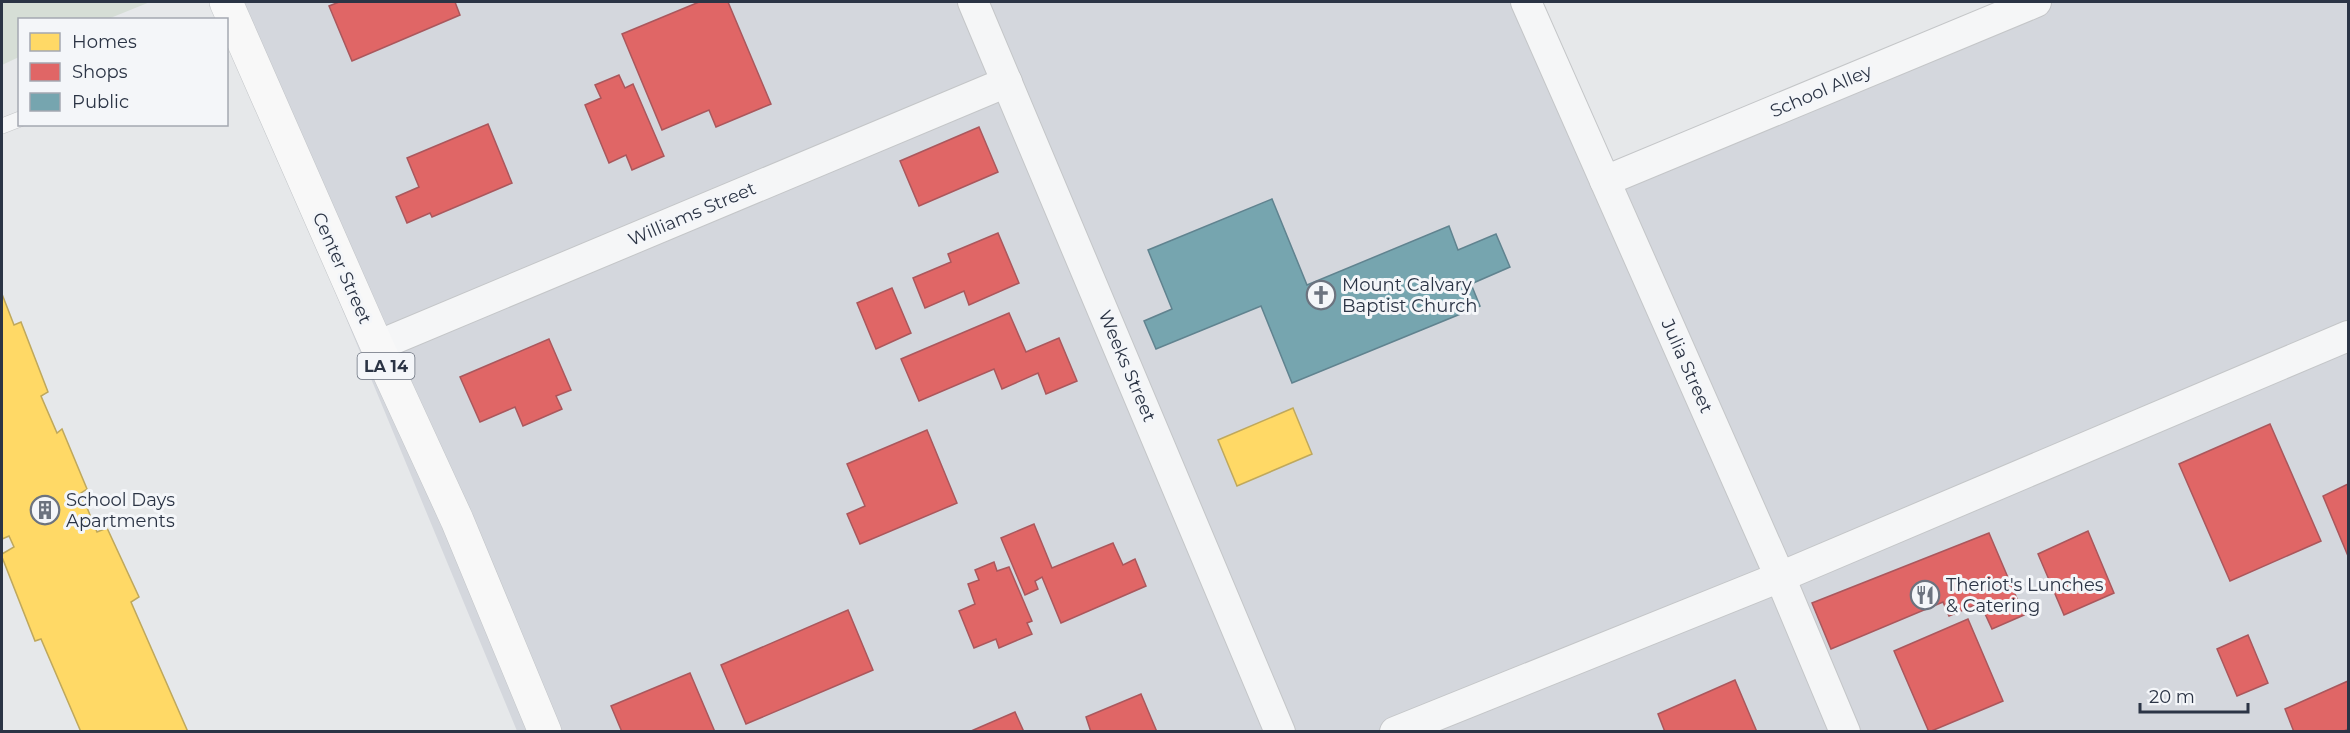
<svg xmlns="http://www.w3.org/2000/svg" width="2350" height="733" viewBox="0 0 2350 733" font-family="Montserrat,sans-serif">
  <rect width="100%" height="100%" fill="#e6e8ea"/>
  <path fill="#d4d7dd" d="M215 2H1527L1605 181 2036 2H2348V731H517Z"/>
  <path fill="#d6ded6" d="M2 2H150L108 19 20 20 19 57 2 65Z"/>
  <g fill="#ffd966" stroke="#bfa85c" stroke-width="1.5">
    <path d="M2 294 14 325 21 322 48 392 41 396 57 433 62 429 87 489 81 493 97 532 107 528 139 597 131 602 188 732H81L41 639 35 641 2 557V554L14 547 9 536 2 539Z"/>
    <path d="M1293 408 1312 454 1237 486 1218 440Z"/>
  </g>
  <g fill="#e06666" stroke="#aa575c" stroke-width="1.5">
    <path d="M339 2H455L460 15 352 61 329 6Z"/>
    <path d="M699 2H728L771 104 716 127 709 110 662 130 622 34Z"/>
    <path d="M619 75 625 88 633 84 664 156 632 170 626 155 609 163 585 105 601 98 595 85Z"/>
    <path d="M488 124 512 183 432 217 430 213 407 223 396 197 419 187 407 158Z"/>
    <path d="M979 127 998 172 919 206 900 161Z"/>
    <path d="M998 233 1019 283 969 305 964 291 925 308 913 278 951 262 948 254Z"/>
    <path d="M892 288 911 333 876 349 857 303Z"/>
    <path d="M1009 313 1026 352 1059 338 1077 381 1046 394 1038 373 1002 389 994 369 919 401 901 359Z"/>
    <path d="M549 339 571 390 556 396 562 409 523 426 515 407 480 422 460 377Z"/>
    <path d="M2270 424 2321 541 2230 581 2179 464Z"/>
    <path d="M927 430 957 503 860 544 847 514 865 506 847 464Z"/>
    <path d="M2348 484V556L2323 496Z"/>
    <path d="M1034 524 1052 568 1113 543 1123 565 1135 559 1146 586 1061 623 1042 577 1035 581 1038 589 1025 595 1001 538Z"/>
    <path d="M2088 531 2114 593 2064 615 2038 554Z"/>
    <path d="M1989 533 2024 615 1992 629 1980 603 1949 616 1943 602 1831 649 1812 603Z"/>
    <path d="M994 562 997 571 1009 567 1032 621 1027 623 1032 634 999 648 996 639 974 648 959 611 975 604 968 584 979 580 975 570Z"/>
    <path d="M848 610 873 670 746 724 721 665Z"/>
    <path d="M1968 619 2003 701 1929 732 1894 651Z"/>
    <path d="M2248 635 2268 683 2237 696 2217 649Z"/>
    <path d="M690 673 715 732H622L611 706Z"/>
    <path d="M1735 680 1757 732H1665L1658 714Z"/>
    <path d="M2348 681V729L2342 732H2294L2285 709Z"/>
    <path d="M1141 694 1157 732H1091L1086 717Z"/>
    <path d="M1015 712 1024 732H971V731Z"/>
  </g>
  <path fill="#76a5af" stroke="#60838f" stroke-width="1.5" d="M1272 199 1307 285 1449 226 1458 250 1496 234 1510 267 1471 284 1480 306 1292 383 1261 306 1156 349 1144 321 1172 309 1148 250Z"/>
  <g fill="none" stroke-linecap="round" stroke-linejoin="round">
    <g stroke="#c4c6c8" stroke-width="16">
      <path id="lane" d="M2 126 20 119"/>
    </g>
    <g stroke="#c4c6c8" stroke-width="32">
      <g id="street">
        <path d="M973 2 1280 732"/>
        <path d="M1526 2 1780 577 1845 732"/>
        <path d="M1605 181 2036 2"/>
        <path d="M377 346 1007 82"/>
        <path d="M1395 732 1780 577 2348 336"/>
      </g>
    </g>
    <g stroke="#c2c5c8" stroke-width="34">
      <path id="primary" d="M226 2 377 346 457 520 545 732"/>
    </g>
    <use href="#lane" stroke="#f5f6f7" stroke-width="15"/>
    <use href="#street" stroke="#f5f6f7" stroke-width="30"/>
    <use href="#primary" stroke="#f8f8f8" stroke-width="33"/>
  </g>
  <defs>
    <g id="church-ring" transform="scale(1.5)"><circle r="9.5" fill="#f4f6f9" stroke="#6c737f" stroke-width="1.5"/><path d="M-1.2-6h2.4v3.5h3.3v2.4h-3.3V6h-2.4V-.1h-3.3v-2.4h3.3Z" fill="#6c737f"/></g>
    <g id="building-ring" transform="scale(1.5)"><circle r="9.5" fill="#f4f6f9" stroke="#6c737f" stroke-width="1.5"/><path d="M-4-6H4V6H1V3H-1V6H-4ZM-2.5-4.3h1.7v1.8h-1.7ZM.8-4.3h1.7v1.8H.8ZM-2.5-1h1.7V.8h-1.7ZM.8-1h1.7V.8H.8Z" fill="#6c737f"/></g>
    <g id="restaurant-ring" transform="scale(1.5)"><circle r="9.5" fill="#f4f6f9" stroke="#6c737f" stroke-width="1.5"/><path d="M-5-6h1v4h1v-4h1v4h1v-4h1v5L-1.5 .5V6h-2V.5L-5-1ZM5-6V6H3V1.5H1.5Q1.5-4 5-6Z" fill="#6c737f"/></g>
  </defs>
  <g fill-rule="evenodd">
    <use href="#church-ring" x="1321" y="295"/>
    <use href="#building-ring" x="45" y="510"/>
    <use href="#restaurant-ring" x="1925" y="595"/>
  </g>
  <g text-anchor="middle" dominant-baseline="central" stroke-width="6" stroke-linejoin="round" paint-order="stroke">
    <rect fill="#f4f6f9" stroke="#676e7b" stroke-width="1.5" x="357.5" y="353" width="57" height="26" rx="4.5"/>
    <g font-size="16" font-weight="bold" fill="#2b3445">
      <text x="386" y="366">LA 14</text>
    </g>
    <g font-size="18" fill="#2b3445" stroke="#f4f6f9">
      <text transform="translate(1821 91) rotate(-23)">School Alley</text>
      <text transform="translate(692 214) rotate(-23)">Williams Street</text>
      <text transform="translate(342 268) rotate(66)">Center Street</text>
      <text transform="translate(1127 366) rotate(67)">Weeks Street</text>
      <text transform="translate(1687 366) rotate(66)">Julia Street</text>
    </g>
    <g font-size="18" fill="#2b3445" stroke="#f4f6f9" text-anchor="start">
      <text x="1342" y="285">Mount Calvary<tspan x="1342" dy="21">Baptist Church</tspan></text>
      <text x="66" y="500">School Days<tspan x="66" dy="21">Apartments</tspan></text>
      <text x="1946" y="585">Theriot's Lunches<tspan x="1946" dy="21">&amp; Catering</tspan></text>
    </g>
  </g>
  <rect width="2350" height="733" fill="none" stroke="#2b3445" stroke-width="6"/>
  <rect x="18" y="18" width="210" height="108" fill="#f4f6f9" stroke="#a4a8b1" stroke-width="1.5"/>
  <rect x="30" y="33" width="30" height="18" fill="#ffd966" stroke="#a4a8b1" stroke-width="1.5"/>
  <text x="72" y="48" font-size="18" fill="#2b3445">Homes</text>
  <rect x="30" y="63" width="30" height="18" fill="#e06666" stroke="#a4a8b1" stroke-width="1.5"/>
  <text x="72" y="78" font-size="18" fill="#2b3445">Shops</text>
  <rect x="30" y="93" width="30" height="18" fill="#76a5af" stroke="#a4a8b1" stroke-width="1.5"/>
  <text x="72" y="108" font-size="18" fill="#2b3445">Public</text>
  <path d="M2140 703v9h108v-9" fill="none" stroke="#2b3445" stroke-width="3"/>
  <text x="2149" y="703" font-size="18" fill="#2b3445" stroke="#f4f6f9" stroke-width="4.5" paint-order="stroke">20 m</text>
</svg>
